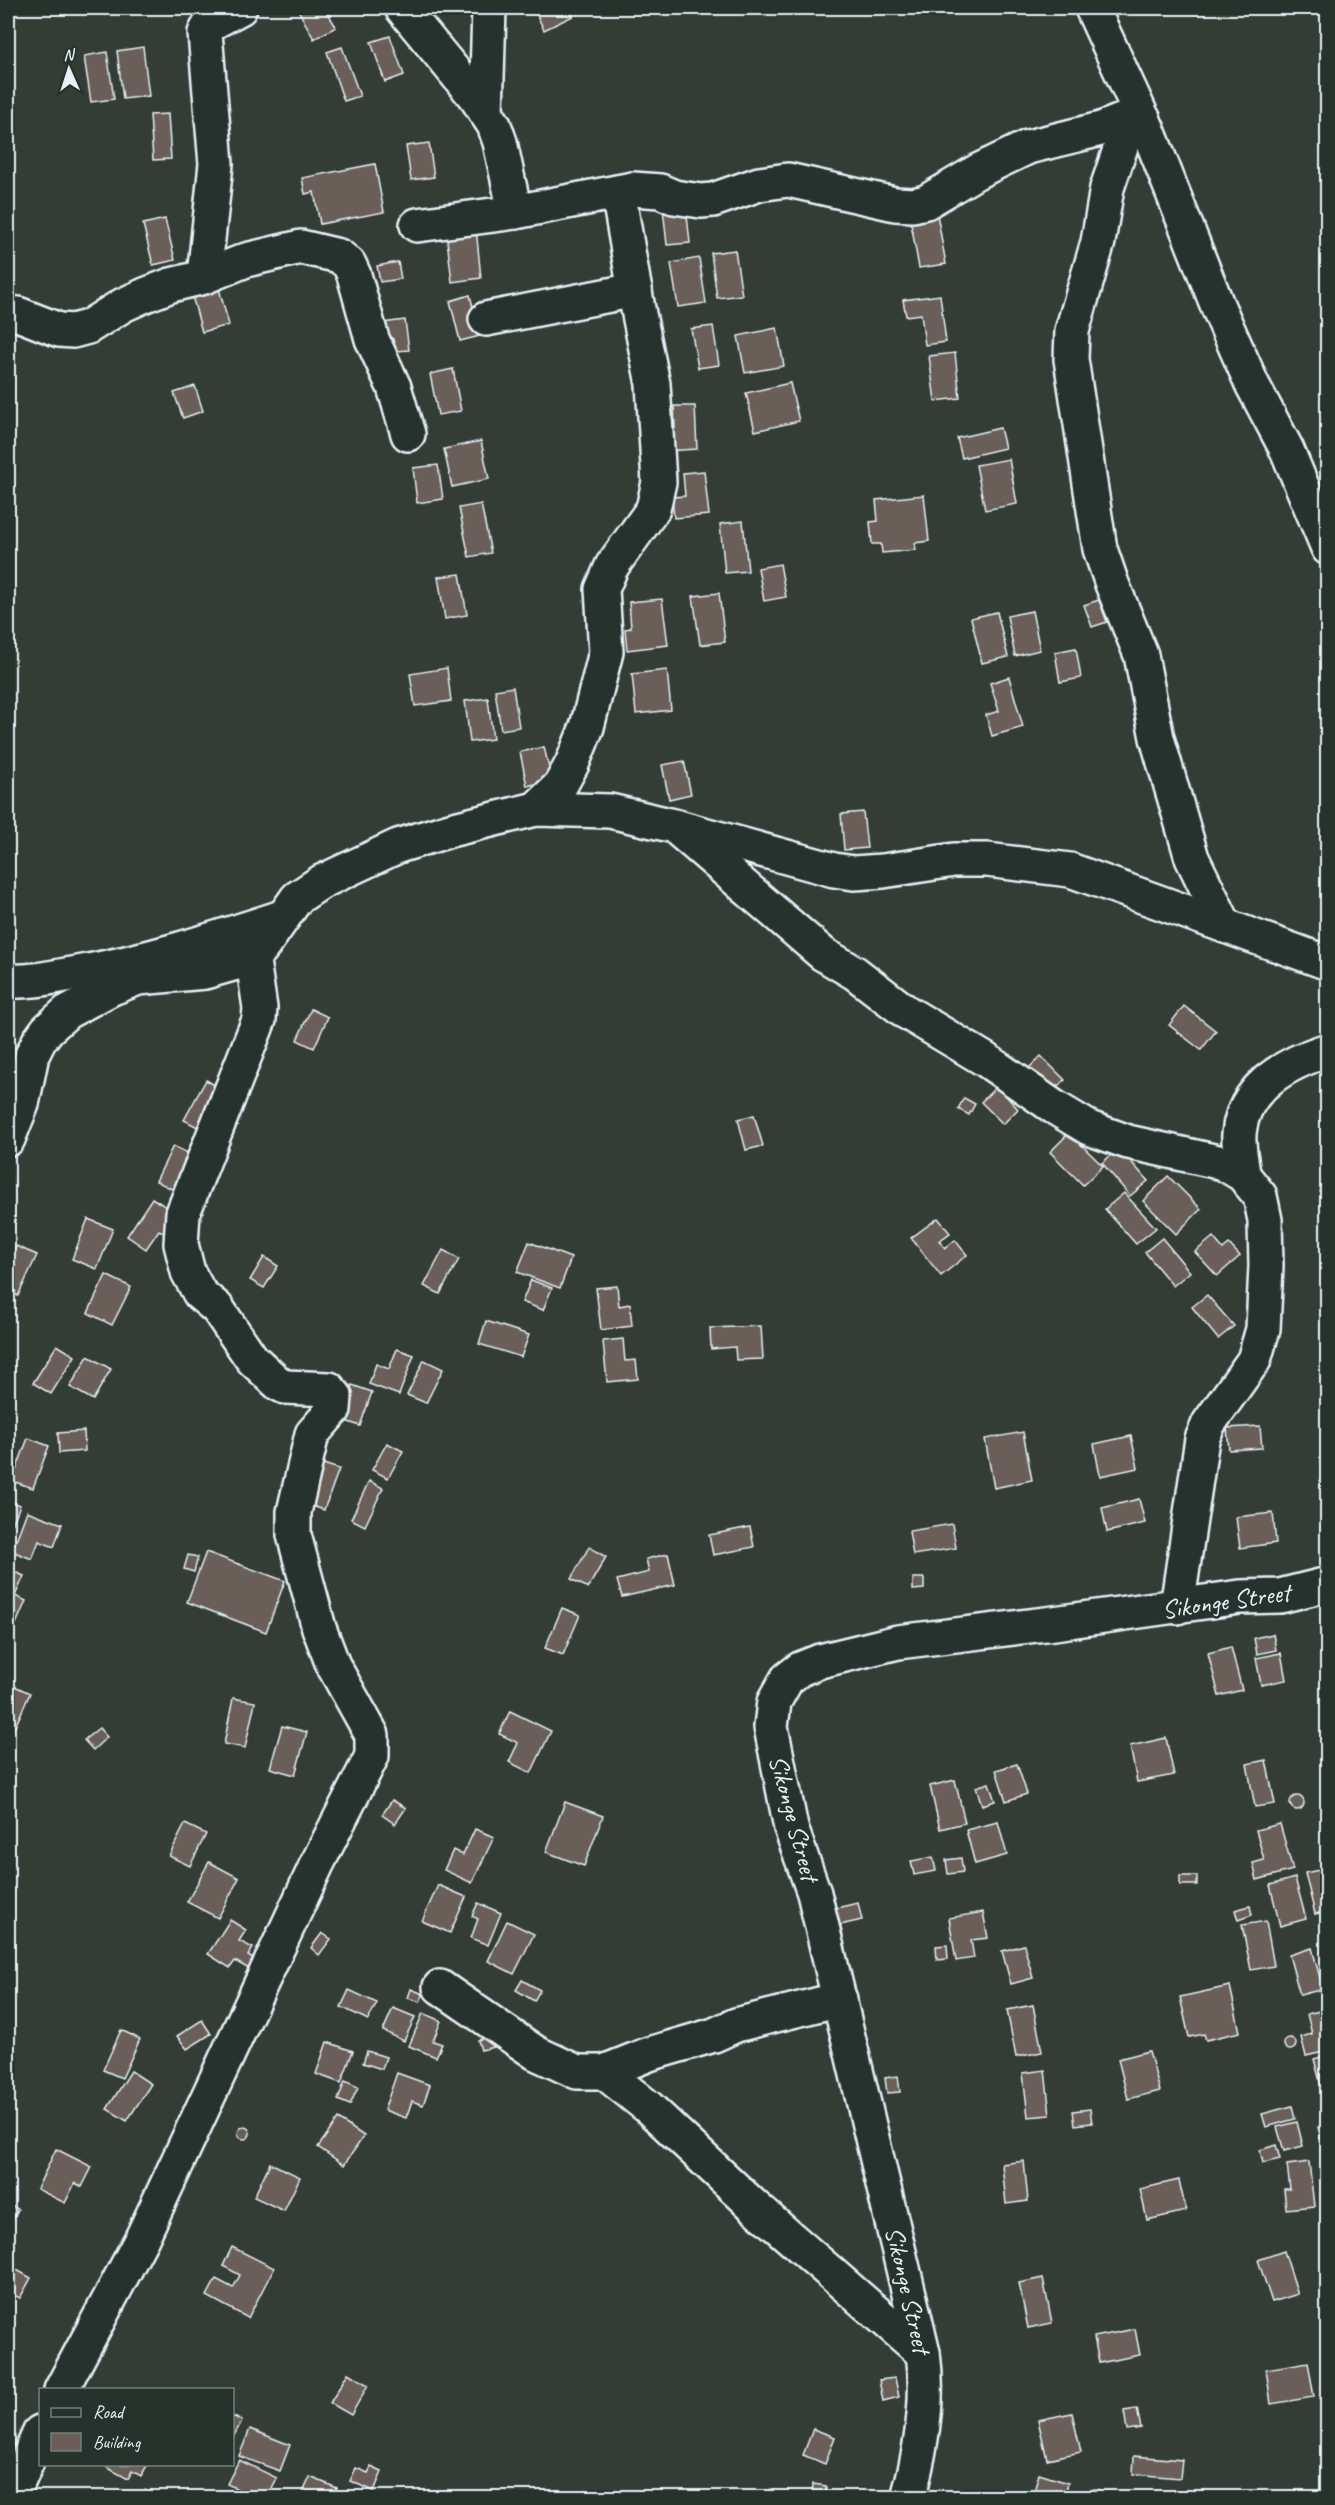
<svg xmlns="http://www.w3.org/2000/svg" width="1335" height="2505" viewBox="0 0 1335 2505" font-family="Caveat,sans-serif">
  <rect width="100%" height="100%" fill="#343c36"/>
  <filter id="ink" filterUnits="userSpaceOnUse"><feTurbulence type="fractalNoise" baseFrequency=".0167" numOctaves="2"/><feDisplacementMap in="SourceGraphic" scale="12" xChannelSelector="R" yChannelSelector="G"/><feConvolveMatrix kernelMatrix="1 2 1 2 8 2 1 2 1" color-interpolation-filters="sRGB"/></filter>
  <g filter="url(#ink)">
    <g fill="#6b5e59" stroke="#e8f1f8" stroke-width="1.5">
      <path d="M297 8H325L336 27 314 39Z"/>
      <path d="M547 8H569L573 16 544 30 536 13Z"/>
      <path d="M390 36 404 75 385 82 371 42Z"/>
      <path d="M143 47 149 96 123 99 117 51Z"/>
      <path d="M342 47 360 96 344 101 327 52Z"/>
      <path d="M107 52 114 99 91 102 84 56Z"/>
      <path d="M168 114 171 159 153 160 150 115Z"/>
      <path d="M429 143 434 177 411 180 406 146Z"/>
      <path d="M375 164 384 212 320 224 314 192 305 194 302 178Z"/>
      <path d="M686 206 690 243 667 245 663 208Z"/>
      <path d="M937 214 946 264 919 268 910 218Z"/>
      <path d="M165 219 175 260 153 265 143 224Z"/>
      <path d="M476 228 481 278 452 282 446 231Z"/>
      <path d="M735 250 742 295 717 298 711 253Z"/>
      <path d="M699 258 706 303 678 307 671 263Z"/>
      <path d="M398 262 401 279 380 282 377 266Z"/>
      <path d="M218 285 229 325 202 332 191 292Z"/>
      <path d="M470 295 480 336 460 341 450 301Z"/>
      <path d="M940 295 946 342 925 345 921 314 906 316 903 300Z"/>
      <path d="M405 320 409 350 395 351 393 339 384 340 382 323Z"/>
      <path d="M713 326 719 365 698 368 691 329Z"/>
      <path d="M777 328 784 366 745 373 738 336Z"/>
      <path d="M955 353 960 398 935 401 929 356Z"/>
      <path d="M453 369 461 411 438 415 430 374Z"/>
      <path d="M790 383 799 421 755 431 746 393Z"/>
      <path d="M195 386 203 411 183 418 174 393Z"/>
      <path d="M674 406H695L697 449 666 451 665 428H675Z"/>
      <path d="M1000 428 1005 448 962 458 957 438Z"/>
      <path d="M481 441 489 479 452 487 444 449Z"/>
      <path d="M1009 459 1017 504 985 510 976 465Z"/>
      <path d="M438 465 443 499 417 503 413 468Z"/>
      <path d="M704 471 709 515 674 518 672 497 685 496 683 473Z"/>
      <path d="M924 495 929 541 915 543 916 550 882 553 881 544H872L870 522 878 521 876 500Z"/>
      <path d="M481 504 491 553 469 557 459 508Z"/>
      <path d="M743 521 748 571 725 573 720 524Z"/>
      <path d="M780 564 786 597 764 601 758 568Z"/>
      <path d="M460 574 467 615 445 619 438 577Z"/>
      <path d="M719 593 725 642 700 645 693 596Z"/>
      <path d="M662 599 668 645 627 650 625 629 631 628 629 602Z"/>
      <path d="M1099 600 1107 622 1092 627 1084 605Z"/>
      <path d="M1032 611 1040 650 1015 656 1007 616Z"/>
      <path d="M997 612 1008 657 982 663 971 618Z"/>
      <path d="M1076 648 1081 678 1060 682 1055 652Z"/>
      <path d="M447 668 451 701 415 706 410 674Z"/>
      <path d="M667 670 671 710 636 714 632 674Z"/>
      <path d="M1009 677 1023 727 992 736 986 715 999 711 990 683Z"/>
      <path d="M513 687 519 727 501 730 495 690Z"/>
      <path d="M488 698 493 739 470 742 465 701Z"/>
      <path d="M544 747 552 780 527 786 520 752Z"/>
      <path d="M684 761 691 794 669 799 662 765Z"/>
      <path d="M863 812 867 848 844 850 841 814Z"/>
      <path d="M1184 1006 1216 1031 1201 1050 1169 1025Z"/>
      <path d="M311 1009 328 1017 314 1048 297 1040Z"/>
      <path d="M1041 1056 1065 1080 1049 1095 1026 1071Z"/>
      <path d="M206 1080 229 1093 207 1132 184 1120Z"/>
      <path d="M997 1086 1018 1109 1003 1124 981 1102Z"/>
      <path d="M964 1098 975 1104 969 1115 958 1109Z"/>
      <path d="M754 1115 763 1146 746 1150 738 1119Z"/>
      <path d="M1069 1133 1103 1166 1083 1185 1050 1152Z"/>
      <path d="M173 1146 198 1158 180 1193 156 1181Z"/>
      <path d="M1119 1148 1148 1181 1130 1196 1102 1163Z"/>
      <path d="M1168 1176 1201 1209 1176 1234 1143 1201Z"/>
      <path d="M1124 1193 1156 1228 1136 1244 1105 1209Z"/>
      <path d="M152 1198 179 1215 166 1235 159 1230 146 1249 127 1236Z"/>
      <path d="M938 1218 950 1233 939 1241 945 1248 955 1240 967 1255 941 1276 911 1238Z"/>
      <path d="M88 1219 113 1229 97 1269 72 1259Z"/>
      <path d="M1213 1237 1223 1249 1229 1244 1240 1256 1217 1276 1195 1252Z"/>
      <path d="M1162 1238 1190 1272 1173 1286 1145 1252Z"/>
      <path d="M529 1242 571 1258 560 1288 517 1272Z"/>
      <path d="M16 1246 37 1255 18 1296 8 1291V1265Z"/>
      <path d="M443 1250 459 1259 440 1294 424 1286Z"/>
      <path d="M264 1257 278 1266 264 1288 250 1280Z"/>
      <path d="M106 1275 131 1287 112 1325 88 1313Z"/>
      <path d="M531 1280 552 1288 543 1310 522 1302Z"/>
      <path d="M617 1286 619 1306 630 1304 632 1326 601 1330 596 1288Z"/>
      <path d="M1207 1295 1234 1326 1218 1339 1192 1307Z"/>
      <path d="M486 1321 529 1335 521 1357 479 1344Z"/>
      <path d="M761 1326 763 1359 736 1360 735 1347 711 1349 710 1328Z"/>
      <path d="M623 1339 625 1361 636 1360 638 1379 607 1382 603 1341Z"/>
      <path d="M57 1345 75 1356 51 1394 33 1383Z"/>
      <path d="M397 1349 414 1355 399 1395 369 1384 376 1364 389 1369Z"/>
      <path d="M88 1356 111 1369 93 1400 70 1387Z"/>
      <path d="M424 1360 443 1369 426 1403 407 1395Z"/>
      <path d="M352 1385 372 1392 360 1426 340 1419Z"/>
      <path d="M1260 1426 1262 1448 1229 1450 1227 1428Z"/>
      <path d="M84 1431 85 1451 59 1453 58 1433Z"/>
      <path d="M1023 1432 1032 1480 994 1488 985 1439Z"/>
      <path d="M1131 1436 1138 1468 1100 1476 1094 1444Z"/>
      <path d="M28 1438 49 1446 33 1488 12 1481Z"/>
      <path d="M387 1443 403 1451 388 1478 372 1470Z"/>
      <path d="M317 1462 339 1469 324 1510 303 1503Z"/>
      <path d="M369 1481 383 1488 365 1526 351 1519Z"/>
      <path d="M1139 1499 1145 1523 1107 1532 1102 1508Z"/>
      <path d="M8 1500 20 1505 8 1535Z"/>
      <path d="M27 1511 62 1524 54 1547 39 1541 32 1559 12 1551Z"/>
      <path d="M1273 1513 1276 1543 1240 1548 1236 1517Z"/>
      <path d="M952 1524 956 1548 913 1555 909 1531Z"/>
      <path d="M750 1527 754 1547 713 1555 709 1535Z"/>
      <path d="M589 1547 606 1557 588 1588 571 1579Z"/>
      <path d="M206 1552 285 1581 266 1632 187 1602Z"/>
      <path d="M668 1554 675 1585 622 1597 617 1580 649 1572 646 1559Z"/>
      <path d="M188 1555 198 1557 194 1572 184 1569Z"/>
      <path d="M8 1569 24 1576 15 1596 26 1601 16 1624 8 1620Z"/>
      <path d="M913 1578H924V1589L913 1590Z"/>
      <path d="M562 1608 580 1615 563 1655 545 1648Z"/>
      <path d="M1273 1634 1276 1650 1257 1654 1254 1638Z"/>
      <path d="M1231 1647 1242 1690 1219 1696 1208 1653Z"/>
      <path d="M1281 1653 1286 1680 1261 1685 1256 1658Z"/>
      <path d="M8 1683 30 1693 10 1738 8 1737Z"/>
      <path d="M233 1698 255 1702 245 1748 224 1744Z"/>
      <path d="M510 1711 551 1731 531 1773 509 1762 518 1743 499 1734Z"/>
      <path d="M282 1726 307 1732 295 1775 270 1768Z"/>
      <path d="M99 1728 107 1737 93 1750 84 1740Z"/>
      <path d="M1166 1738 1174 1775 1137 1782 1130 1746Z"/>
      <path d="M1266 1760 1275 1804 1255 1807 1247 1764Z"/>
      <path d="M1017 1764 1027 1794 1006 1801 996 1770Z"/>
      <path d="M955 1780 965 1823 940 1829 930 1786Z"/>
      <path d="M989 1783 995 1801 982 1805 976 1787Z"/>
      <circle cx="1297" cy="1803" r="7"/>
      <path d="M392 1800 406 1808 395 1824 382 1815Z"/>
      <path d="M565 1802 603 1816 584 1866 546 1852Z"/>
      <path d="M998 1822 1007 1855 975 1864 966 1830Z"/>
      <path d="M185 1824 206 1834 190 1866 169 1856Z"/>
      <path d="M1280 1824 1293 1870 1257 1880 1253 1863 1264 1860 1256 1830Z"/>
      <path d="M475 1829 494 1837 472 1883 444 1870 453 1850 463 1855Z"/>
      <path d="M933 1857 936 1871 914 1875 911 1861Z"/>
      <path d="M961 1858 963 1872 948 1874 946 1860Z"/>
      <path d="M209 1862 239 1878 218 1918 187 1902Z"/>
      <path d="M1328 1868V1911L1315 1914 1305 1873Z"/>
      <rect x="1180" y="1876" width="17" height="9"/>
      <path d="M1295 1878 1306 1919 1280 1926 1270 1885Z"/>
      <path d="M438 1885 466 1897 450 1933 422 1921Z"/>
      <path d="M478 1903 501 1913 488 1945 471 1938 478 1919 472 1916Z"/>
      <path d="M858 1903 862 1920 836 1926 832 1909Z"/>
      <path d="M1250 1906 1252 1915 1238 1920 1235 1910Z"/>
      <path d="M983 1912 988 1938 971 1940 974 1958 956 1961 949 1918Z"/>
      <path d="M230 1920 246 1930 239 1941 253 1948 248 1956 255 1960 249 1969 235 1961 230 1968 208 1954Z"/>
      <path d="M507 1921 534 1934 514 1974 488 1961Z"/>
      <path d="M1266 1921 1274 1966 1251 1970 1242 1925Z"/>
      <path d="M322 1933 331 1939 319 1955 311 1948Z"/>
      <path d="M947 1945 948 1959 937 1960 936 1946Z"/>
      <path d="M1024 1945 1033 1978 1011 1984 1002 1951Z"/>
      <path d="M1312 1948 1323 1989 1300 1995 1289 1955Z"/>
      <path d="M522 1980 540 1990 534 2001 516 1990Z"/>
      <path d="M1230 1986 1240 2032 1206 2040 1204 2034 1189 2037 1180 1997Z"/>
      <path d="M411 1989 423 1994 420 2002 408 1998Z"/>
      <path d="M349 1990 377 2003 368 2020 341 2007Z"/>
      <path d="M1033 2005 1042 2052 1016 2057 1007 2010Z"/>
      <path d="M393 2008 415 2017 404 2041 383 2031Z"/>
      <path d="M1328 2009V2051L1306 2056 1301 2037 1312 2034 1307 2014Z"/>
      <path d="M423 2013 441 2021 433 2041 442 2044 436 2057 409 2046Z"/>
      <path d="M202 2020 211 2034 187 2049 177 2036Z"/>
      <path d="M121 2030 140 2039 122 2078 103 2070Z"/>
      <path d="M492 2036 494 2047 481 2050 478 2040Z"/>
      <circle cx="1290" cy="2044" r="6"/>
      <path d="M327 2042 353 2051 341 2083 316 2074Z"/>
      <path d="M367 2051 386 2057 382 2069 363 2063Z"/>
      <path d="M1149 2051 1160 2091 1128 2099 1118 2059Z"/>
      <path d="M1328 2055V2099L1325 2100 1314 2059Z"/>
      <path d="M1045 2070 1050 2115 1028 2117 1023 2073Z"/>
      <path d="M131 2071 151 2084 127 2121 107 2109Z"/>
      <path d="M397 2073 430 2085 423 2105 412 2101 406 2118 384 2110Z"/>
      <path d="M898 2076 900 2092 887 2093 885 2078Z"/>
      <path d="M345 2081 358 2087 350 2105 338 2100Z"/>
      <path d="M1292 2106 1295 2119 1266 2127 1262 2114Z"/>
      <path d="M1090 2109 1092 2123 1075 2125 1073 2111Z"/>
      <path d="M338 2119 364 2136 344 2165 318 2147Z"/>
      <path d="M1297 2122 1303 2146 1284 2151 1277 2127Z"/>
      <path d="M1328 2124V2146L1323 2147 1318 2127Z"/>
      <circle cx="244" cy="2133" r="6"/>
      <path d="M1276 2145 1280 2159 1263 2163 1260 2150Z"/>
      <path d="M56 2149 92 2167 82 2187 75 2183 65 2203 37 2189Z"/>
      <path d="M1024 2161 1028 2201 1006 2204 1002 2164Z"/>
      <path d="M1309 2162 1314 2206 1286 2209 1284 2189H1290L1287 2165Z"/>
      <path d="M270 2163 300 2177 284 2211 254 2197Z"/>
      <path d="M1179 2180 1186 2211 1147 2220 1140 2189Z"/>
      <path d="M8 2204 18 2209 8 2233Z"/>
      <path d="M232 2247 274 2268 248 2318 207 2296 216 2279 233 2288 240 2275 223 2266Z"/>
      <path d="M1284 2251 1298 2294 1272 2302 1258 2260Z"/>
      <path d="M8 2265 31 2278 20 2298 14 2295 8 2307Z"/>
      <path d="M1043 2278 1052 2323 1028 2328 1019 2283Z"/>
      <path d="M1135 2329 1140 2355 1099 2363 1094 2337Z"/>
      <path d="M1308 2362 1314 2397 1271 2404 1266 2369Z"/>
      <path d="M348 2373 368 2385 351 2415 330 2403Z"/>
      <path d="M895 2378 899 2397 883 2401 879 2380Z"/>
      <path d="M1137 2409 1141 2428 1127 2430 1124 2411Z"/>
      <path d="M1072 2413 1081 2452 1047 2459 1038 2420Z"/>
      <path d="M232 2416 242 2421 232 2439Z"/>
      <path d="M250 2429 290 2445 280 2471 239 2456Z"/>
      <path d="M813 2429 835 2437 825 2464 803 2455Z"/>
      <path d="M1134 2456 1182 2460 1180 2478 1133 2474Z"/>
      <path d="M239 2460 277 2478 267 2498H256L227 2484Z"/>
      <path d="M107 2464H148L141 2476 132 2471 128 2479 106 2467Z"/>
      <path d="M371 2467 382 2472 374 2491 350 2481 356 2468 368 2473Z"/>
      <path d="M1039 2474 1068 2483 1064 2498H1032Z"/>
      <path d="M310 2477 337 2488 333 2498 301 2497Z"/>
      <path d="M813 2484 826 2486 825 2498H812Z"/>
      <path d="M1094 2489 1114 2494 1113 2498H1092Z"/>
    </g>
    <g fill="none" stroke-linecap="round" stroke-linejoin="round">
      <g stroke="#e8f1f8" stroke-width="38">
        <g id="minor">
          <path d="M402 8 477 99 494 125 500 142 515 212"/>
          <path d="M1092 8 1148 130 1218 307 1252 384 1287 450 1328 548"/>
          <path d="M486 113 489 8"/>
          <path d="M1131 117 1107 188 1098 242 1072 331 1071 359 1100 549 1112 584 1141 655 1157 738 1192 858 1225 926"/>
          <path d="M417 225 515 212 633 189 660 191 674 197 701 201 713 200 759 184 788 180 895 204 913 205 926 202 978 171 1028 147 1101 129 1131 117 1144 120"/>
          <path d="M204 277 216 164 205 33 210 24 240 8"/>
          <path d="M8 313 18 314 59 330 73 331 88 327 123 305 145 295 171 285 204 277 246 260 301 247 339 256 349 264 354 275 372 339 394 387 408 434"/>
          <path d="M486 319 635 290"/>
          <path d="M536 809 560 786 572 764 587 727 606 652 602 589 612 566 653 509 659 482 653 384 638 309 618 192"/>
          <path d="M680 831 823 954 855 973 906 1012 986 1060 1054 1107 1089 1128 1128 1142 1223 1163 1243 1175 1260 1196 1265 1220 1266 1266 1263 1329 1254 1360 1209 1423 1202 1439 1177 1607"/>
          <path d="M8 981C30 982 49 978 72 974 144 962 212 940 282 917"/>
          <path d="M8 1139 22 1104 32 1055 39 1041 47 1030 67 1012 112 988 138 978 205 972 240 962 261 949 297 898 321 882 398 846 450 830 536 809 610 811 674 826 834 870 854 873 883 871 954 860H987L1070 870 1328 963"/>
          <path d="M1243 1175C1242 1162 1238 1147 1239 1134 1243 1086 1287 1063 1328 1050"/>
          <path d="M440 1987 536 2053 577 2072H604L649 2054 714 2035 736 2025 840 1999"/>
          <path d="M604 2072 648 2107 755 2207 923 2353"/>
          <path d="M61 2390 142 2238 317 1864 372 1756V1735L333 1665 319 1628 294 1535V1512L312 1434 334 1409 335 1396 329 1389 285 1387 279 1384 252 1359 217 1308 200 1294 188 1272 181 1244 183 1213 259 1020 260 1008 252 954"/>
          <path d="M11 2498 40 2432"/>
          <path d="M908 2498C921 2451 930 2401 923 2353L814 1893 791 1828 771 1727 774 1702 787 1679 800 1669 820 1661 898 1642 1054 1623 1240 1597 1280 1596 1328 1584"/>
        </g>
      </g>
      <use href="#minor" stroke="#26332d" stroke-width="33"/>
    </g>
  </g>
  <g text-anchor="middle" dominant-baseline="central" stroke-width="5" stroke-linejoin="round" paint-order="stroke">
    <g font-size="26" fill="#e8f1f8" stroke="#26332d">
      <text transform="translate(1226 1601) rotate(-8)">Sikonge Street</text>
      <text transform="translate(794 1818) rotate(75)">Sikonge Street</text>
      <text transform="translate(908 2290) rotate(77)">Sikonge Street</text>
    </g>
  </g>
  <rect width="1335" height="2505" fill="none" stroke="#26332d" stroke-width="30"/>
  <rect x="15" y="15" width="1305" height="2475" fill="none" stroke="#e8f1f8" stroke-width="2" filter="url(#ink)"/>
  <rect x="39" y="2388" width="195" height="78" fill="#26332d" stroke="#747f7e" stroke-width="1.5"/>
  <rect x="51" y="2408" width="30" height="9" fill="#26332d" stroke="#747f7e" stroke-width="1.5"/>
  <text x="93" y="2418" font-size="18" fill="#e8f1f8">Road</text>
  <rect x="51" y="2433" width="30" height="18" fill="#6b5e59" stroke="#747f7e" stroke-width="1.5"/>
  <text x="93" y="2448" font-size="18" fill="#e8f1f8">Building</text>
  <g transform="translate(69 69) rotate(357)" stroke="#26332d" stroke-width="4.5" paint-order="stroke">
  <path d="M0-4.5L10 22L0 15L-10 22Z" fill="#e8f1f8"/>
  <text y="-9" font-size="16" font-weight="bold" text-anchor="middle" fill="#e8f1f8">N</text>
  </g>
</svg>
